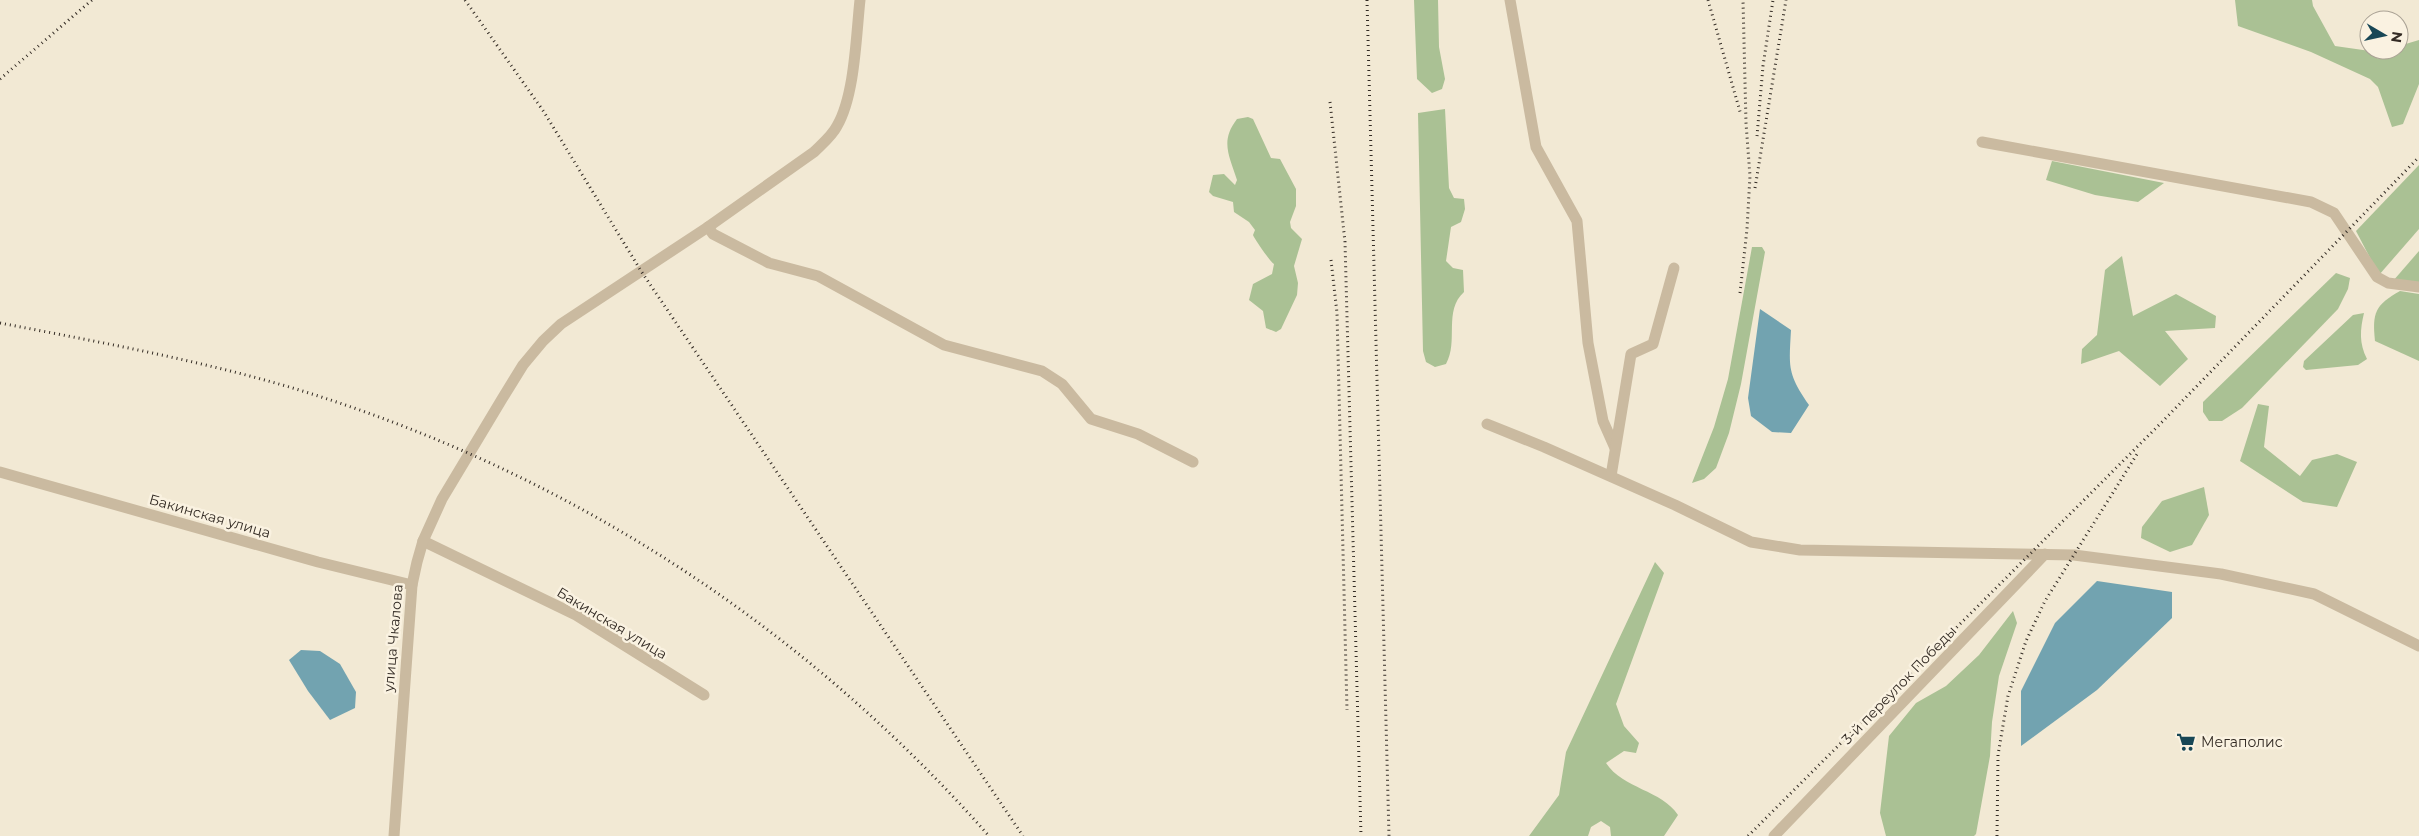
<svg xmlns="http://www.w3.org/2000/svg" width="2419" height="836" viewBox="0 0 2419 836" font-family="Montserrat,sans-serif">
  <rect width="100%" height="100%" fill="#f2e9d4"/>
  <g fill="#aac194">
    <path d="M1414 0H1438L1439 47 1445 79 1442 89 1432 93 1417 79Z"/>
    <path d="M2235 0H2312L2313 6 2335 46 2377 52 2399 50V46L2419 40V84L2403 124 2392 127 2378 87 2370 79 2311 52 2238 26Z"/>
    <path d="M1445 109 1449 188 1454 198 1464 199 1465 209 1461 222 1451 227 1446 261 1453 268 1463 270 1464 292C1443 311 1459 341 1446 364L1435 367 1426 362 1423 351 1418 113Z"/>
    <path d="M1248 117 1253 119 1271 158 1280 159 1296 189V206L1290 222 1291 228 1302 239 1294 266 1298 283 1297 295 1281 329 1276 332 1266 328 1263 311 1249 300 1253 284 1272 274 1274 264C1271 263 1254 238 1253 235L1255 230 1249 222 1234 212 1233 202 1213 196 1209 192 1213 175 1224 174 1235 185 1237 180C1229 155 1220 141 1237 119Z"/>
    <path d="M2052 161 2164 183 2138 202 2095 195 2046 180Z"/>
    <path d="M2419 165V229L2379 275 2356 231Z"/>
    <path d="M1752 247H1762L1765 252 1741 384 1729 433 1716 468 1704 479 1692 483 1714 427 1728 379Z"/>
    <path d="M2419 251V282L2393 281Z"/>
    <path d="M2122 256 2133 316 2176 294 2216 316 2215 328 2165 331 2188 359 2160 386 2119 351 2081 364 2082 349 2097 335 2105 270Z"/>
    <path d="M2336 273 2350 278 2348 289 2338 309 2242 408 2222 421H2209L2203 412V402Z"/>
    <path d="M2400 291 2419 294V361L2375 341C2372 313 2375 305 2400 291Z"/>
    <path d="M2364 313C2360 330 2359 343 2367 359L2358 365 2306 370 2303 367 2304 361 2353 315Z"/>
    <path d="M2258 404 2269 406 2264 447 2300 476 2312 460 2337 454 2357 462 2337 507 2303 502 2240 461Z"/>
    <path d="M2204 487 2209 515 2192 545 2170 552 2141 538 2142 527 2162 501Z"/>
    <path d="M1655 562 1664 573 1616 704 1624 726 1639 743 1636 753 1624 751 1606 763C1623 789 1662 790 1678 815L1664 836H1611L1610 827 1601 821 1591 827 1588 836H1529L1559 795 1566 752Z"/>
    <path d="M2013 611 2017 623 1999 676 1992 722 1990 756 1976 834 1974 836H1886L1880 813 1889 736 1916 703 1946 686 1979 655Z"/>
  </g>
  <g fill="#72a3b0">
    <path d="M1760 309 1791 330C1789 367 1787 373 1809 405L1791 433 1772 432 1751 416 1748 398Z"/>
    <path d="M2097 581 2172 592V618L2097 690 2021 746V691L2055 623Z"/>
    <path d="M301 650 320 651 340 664 356 692 355 708 330 720 308 691 289 660Z"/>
  </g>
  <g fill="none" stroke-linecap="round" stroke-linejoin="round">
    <g stroke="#cabaa0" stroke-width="11">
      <path d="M1510 0 1536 147 1577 221 1588 343 1603 421 1615 448"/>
      <path d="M1982 142 2311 202 2334 213 2377 277 2388 283 2419 287"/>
      <path d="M708 227 713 234 769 263 818 276 944 345 1042 371 1062 384 1091 419 1138 434 1193 462"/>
      <path d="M1487 424 1544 447 1675 505 1751 542 1800 550 2074 555 2221 574 2314 594 2419 646"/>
      <path d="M0 472 318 562 412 585"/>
      <path d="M1611 476 1631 354 1653 344 1674 268"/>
      <path d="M423 541 576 615 704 695"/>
      <path d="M394 836 412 585 417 562 423 541 442 499 502 399 523 365 543 341 561 324 708 227 814 152C822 144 832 136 837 126 855 95 856 36 860 0"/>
      <path d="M1774 836 2045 554"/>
    </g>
    <g stroke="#332b24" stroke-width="3" stroke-dasharray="1 4" stroke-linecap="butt">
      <path d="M465 0 544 112 641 271 1023 836"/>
      <path d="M1367 0 1389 836"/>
      <path d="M1708 0 1741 115"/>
      <path d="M0 79 92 0"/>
      <path d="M1330 102 1345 242 1361 836"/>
      <path d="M1757 136 1763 66 1773 0"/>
      <path d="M1755 188 1786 0"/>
      <path d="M1331 260 1337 313 1347 710"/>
      <path d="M1740 293 1747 229 1750 176 1746 123 1743 0"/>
      <path d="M0 323C99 342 199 360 296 389 567 472 802 624 989 836"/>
      <path d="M1748 836 2162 422 2419 157"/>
      <path d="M1997 836 1998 755 2008 696 2026 641 2045 601 2139 451"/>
    </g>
  </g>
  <defs>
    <g id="supermarket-bare" transform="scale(1.5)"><path d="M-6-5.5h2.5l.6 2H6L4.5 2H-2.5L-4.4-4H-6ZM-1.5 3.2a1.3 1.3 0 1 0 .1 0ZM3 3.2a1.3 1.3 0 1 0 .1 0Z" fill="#184756" stroke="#faf2e1" stroke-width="2.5" paint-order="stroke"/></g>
  </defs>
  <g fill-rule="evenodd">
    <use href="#supermarket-bare" x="2186" y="742"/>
  </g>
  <g text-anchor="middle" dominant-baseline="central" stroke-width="5" stroke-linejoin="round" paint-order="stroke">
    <g font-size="14" fill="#332b24" stroke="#faf2e1">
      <text transform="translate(210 516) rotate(16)">Бакинская улица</text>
      <text transform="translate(612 623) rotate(31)">Бакинская улица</text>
      <text transform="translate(393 638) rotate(-85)">улица Чкалова</text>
      <text transform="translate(1899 685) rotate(-46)">3-й переулок Победы</text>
    </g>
    <g font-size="14" fill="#332b24" stroke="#faf2e1" text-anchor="start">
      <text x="2201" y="742">Мегаполис</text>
    </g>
  </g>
  <g transform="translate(2384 35) rotate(99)"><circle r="24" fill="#faf2e1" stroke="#aaa295"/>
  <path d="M0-4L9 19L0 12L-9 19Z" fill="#184756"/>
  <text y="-8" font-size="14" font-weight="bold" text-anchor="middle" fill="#332b24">N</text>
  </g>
</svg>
